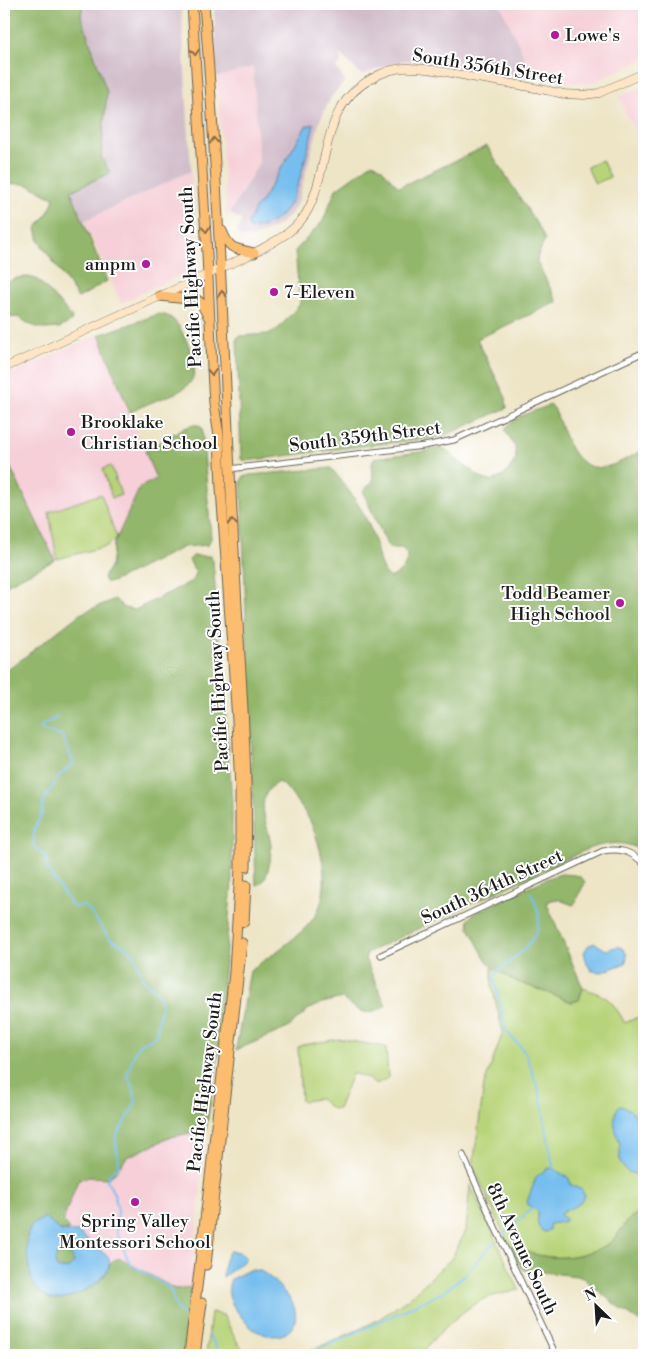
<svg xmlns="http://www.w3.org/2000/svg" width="648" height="1359" viewBox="0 0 648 1359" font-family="'Libre Bodoni',serif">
  <rect width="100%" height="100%" fill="#fff"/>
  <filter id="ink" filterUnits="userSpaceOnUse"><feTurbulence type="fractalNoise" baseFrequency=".02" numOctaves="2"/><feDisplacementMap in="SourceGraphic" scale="10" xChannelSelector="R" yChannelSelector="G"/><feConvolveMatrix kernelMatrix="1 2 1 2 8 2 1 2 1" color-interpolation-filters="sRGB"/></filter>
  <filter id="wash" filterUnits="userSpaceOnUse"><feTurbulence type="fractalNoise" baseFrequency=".0096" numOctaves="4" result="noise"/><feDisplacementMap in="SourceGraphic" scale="20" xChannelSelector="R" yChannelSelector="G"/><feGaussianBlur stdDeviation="1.12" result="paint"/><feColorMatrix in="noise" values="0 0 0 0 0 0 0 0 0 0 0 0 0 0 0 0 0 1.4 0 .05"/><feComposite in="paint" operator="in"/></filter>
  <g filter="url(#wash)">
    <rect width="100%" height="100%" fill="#eee5c7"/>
    <g fill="#f6cfd8">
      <path d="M500 4H644V59L589 84 534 78Z"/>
      <path d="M253 67 259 163 227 218 217 77Z"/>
      <path d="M644 86V152L619 97Z"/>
      <path d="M191 171 197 261 180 275 121 303 84 221Z"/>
      <path d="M98 335 156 479 140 487 114 544 55 560 4 454V376Z"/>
      <path d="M206 1130 191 1287 175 1289 122 1259 110 1262 98 1248 86 1239 78 1232 69 1230 63 1221 77 1183 81 1179 88 1177 108 1178 127 1157 171 1137Z"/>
    </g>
    <g fill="#d1bdca">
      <path d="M83 4H181L191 171 84 221 71 191 110 173 101 156 107 92 81 15Z"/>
      <path d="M214 4H500L534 78 406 60 393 63 362 75 339 53 341 60 340 64 336 68 345 81 331 97 320 120 298 201 290 215 279 225 251 238 240 236 237 232 242 221 230 213 259 163 253 67 217 77Z"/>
    </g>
    <g fill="#b8d47a" stroke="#6a784b">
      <path d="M602 160 610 177 595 184 587 167Z"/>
      <path d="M111 466 116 479 114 480H116L121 495 112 498 103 469Z"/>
      <path d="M101 494 117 538 107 546 57 559 49 512Z"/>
      <path d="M492 967 513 980 572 1002 579 1000 583 988C609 997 611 999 625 1023L644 1014V1212C641 1213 636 1214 633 1216 624 1223 619 1235 610 1243 604 1247 596 1250 589 1252 561 1262 535 1257 509 1245L473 1166 484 1085 503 1032 492 987Z"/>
      <path d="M339 1039 386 1047 388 1078 376 1084C369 1079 360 1074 352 1074L338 1109C328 1110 327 1103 320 1099L301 1101 298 1047 302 1045Z"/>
      <path d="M470 1184 519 1290C507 1293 492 1295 481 1300 462 1311 433 1336 421 1355H301L362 1328 379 1319 408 1299 451 1259 466 1231Z"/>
      <path d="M211 1312 223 1315 239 1345 249 1355H206Z"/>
    </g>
    <g fill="#92b66a" stroke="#576943">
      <path d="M4 4H83L81 16 107 92 101 156 110 173 71 191 107 281C97 286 89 293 78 298L39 241 36 228C44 219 51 210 54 198 33 190 31 180 7 185L4 190Z"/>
      <path d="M487 146 541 231 545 240 538 255 537 262 557 302 477 339 506 398 507 408 446 435 433 438 354 447 246 461 241 459 237 338 239 336 268 334 279 328 300 304 295 251 323 221 336 189 372 163C384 166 389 180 399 187Z"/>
      <path d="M28 277C31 278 34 278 36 279 40 281 70 314 72 318L71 322 59 328 44 329 31 325 18 317 4 318V283L17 278Z"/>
      <path d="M159 314C174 315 179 326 185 338 216 398 165 390 130 413L99 335Z"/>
      <path d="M550 405 554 408C564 431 572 473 605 467 617 465 633 455 644 450V607C638 618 640 624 644 635V824L639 826V828L644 837V854C629 839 608 843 590 848L367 953 365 959 386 1005C367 1019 357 1011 342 998L322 1003 309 1009 288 1028 236 1050V1048L250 971C269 956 291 943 308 925 334 898 324 854 311 823 305 810 293 797 284 785L278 782C251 797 269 825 271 846 271 855 270 865 267 873 265 879 263 882 258 885L256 884 241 482 243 477 250 475 331 468C349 490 366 512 374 539 378 550 379 572 390 578 402 572 407 567 407 554L402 548H390L387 545 364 494V490L373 481 372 464 374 458 420 452 441 448 447 450 457 460 480 477 485 480 492 481 505 475 516 459 515 447 505 430C512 416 536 411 550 405Z"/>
      <path d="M192 425H199L202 428 211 538 208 545 184 547 112 582H105L103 577 111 566 114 544 140 487 156 479 145 451 178 431Z"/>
      <path d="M4 454 55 560 4 586Z"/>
      <path d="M193 556H211L213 561 232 800V883L223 984V1027L206 1130 171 1137 127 1157 115 1173 108 1178 88 1177 81 1179 77 1183 63 1221 69 1230 61 1231 38 1221 66 1298C78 1292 92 1287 102 1279 110 1271 108 1257 122 1259L175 1289 191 1287 183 1355H4V1003L8 1000 4 989V673L80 614 115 599 124 608 135 610 192 581 196 573 189 560Z"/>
      <path d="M561 874C570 875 582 873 585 883L577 898 576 903 573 905 557 899 548 901 547 904 583 988 579 1000 572 1002 513 980 492 967 485 958 469 928 468 920 473 914 546 879Z"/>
      <path d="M644 1212V1325L617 1306 583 1278 577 1276 525 1270 521 1267 509 1245C535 1257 561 1262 589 1252 596 1250 604 1247 610 1243 619 1235 624 1223 633 1216 636 1214 641 1213 644 1212Z"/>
      <path d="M61 1250 69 1254 74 1260 73 1266C67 1269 62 1271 56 1267L55 1259Z"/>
    </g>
    <g fill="#76beee" stroke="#496d85" fill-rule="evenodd">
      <path d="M314 124C311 138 307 153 303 167 295 197 287 223 252 229L249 227 248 223 257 205 260 204 306 126Z"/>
      <path d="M595 943 606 950C616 947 621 943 627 955L626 963 602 972 592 971 587 964 584 952 589 945Z"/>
      <path d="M621 1106C646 1111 644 1152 644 1172 634 1177 623 1172 620 1160 619 1156 621 1150 620 1145 616 1131 611 1121 618 1107Z"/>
      <path d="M548 1168 554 1169 569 1178 571 1185 582 1190 584 1196C581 1206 569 1208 561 1213L560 1215 565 1219V1221L550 1224 549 1230 545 1232C535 1229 538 1219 538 1211L529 1206 527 1202 536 1177Z"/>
      <path d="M45 1218 61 1231 78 1232 108 1257C117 1275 80 1295 66 1298 61 1300 55 1299 50 1299 45 1295 38 1291 35 1286 28 1275 24 1242 29 1230 32 1224 39 1220 45 1218ZM64 1250 72 1257 74 1263 69 1268 59 1269 56 1267C54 1261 56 1251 64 1250Z"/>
      <path d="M230 1251 239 1252 245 1257V1260L223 1277C223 1268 224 1258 230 1251Z"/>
      <path d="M249 1270C252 1270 257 1270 260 1271 270 1275 279 1287 286 1294 309 1320 287 1346 259 1332 249 1328 243 1319 237 1311 229 1301 226 1291 231 1279Z"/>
    </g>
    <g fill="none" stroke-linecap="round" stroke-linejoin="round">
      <g stroke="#76beee" stroke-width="2">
        <path d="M57 716 53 720 43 724 41 728 43 731 62 736 72 759 73 764 61 774 43 801 42 814 35 827 33 843 35 848 45 856 47 869 72 906 74 907 84 906 89 910 110 939 129 949 134 955 143 979 158 994 162 1003 156 1035 153 1038 141 1043 136 1049 127 1075 134 1089 136 1103 116 1137C114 1147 120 1156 119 1166L111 1172 107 1180 114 1194 118 1210 116 1231 130 1264 169 1287 177 1309 186 1318"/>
        <path d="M531 893C534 899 537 906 538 912 544 941 514 957 496 973L494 978 506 1031 525 1052 540 1094 554 1172"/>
        <path d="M504 1233 534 1207"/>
        <path d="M209 1335C214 1341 216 1351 222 1355"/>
        <path d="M308 1355 443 1292 465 1275 494 1242"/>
      </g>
    </g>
  </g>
  <g filter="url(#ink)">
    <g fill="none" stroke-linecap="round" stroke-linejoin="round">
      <g stroke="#666258" stroke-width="7">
        <g id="minor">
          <path d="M229 469 424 446 454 440 644 352"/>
          <path d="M381 955 603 851C620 848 631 851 644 864"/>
          <path d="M463 1155 496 1229 556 1355"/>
        </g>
      </g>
      <g stroke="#666258" stroke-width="9">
        <path id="secondary" d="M4 368 254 253C275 241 298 231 309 208 331 163 320 107 371 79 383 72 398 67 411 68 431 68 451 73 471 77 502 82 534 87 564 94L584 95 599 93 644 73"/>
      </g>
      <g stroke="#666258" stroke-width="11">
        <g id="primary">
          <path d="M204 4C219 186 224 368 234 550 239 656 249 762 246 867"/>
          <path d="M222 231C230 251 235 248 254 253"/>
          <path d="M160 296 197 300 201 303 208 316"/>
          <path d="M244 922 246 885"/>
          <path d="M206 1265 242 943"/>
          <path d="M189 1355 234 973 240 869V791L237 720 221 488 219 436 214 404 212 369 207 253 192 4"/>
          <path d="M195 1355 202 1303"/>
        </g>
      </g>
      <use href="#minor" stroke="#fff" stroke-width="5"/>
      <use href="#secondary" stroke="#fee5c5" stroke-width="8"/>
      <use href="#primary" stroke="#fcbd6f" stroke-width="9"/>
    </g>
    <defs><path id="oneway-chevron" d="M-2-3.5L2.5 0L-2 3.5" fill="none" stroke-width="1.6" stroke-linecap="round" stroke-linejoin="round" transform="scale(1.25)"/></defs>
    <g stroke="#8c6c46">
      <use href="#oneway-chevron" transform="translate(195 52) rotate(87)"/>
      <use href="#oneway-chevron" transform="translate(214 141) rotate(-94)"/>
      <use href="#oneway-chevron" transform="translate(206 229) rotate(86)"/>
      <use href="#oneway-chevron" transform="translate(222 294) rotate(-93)"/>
      <use href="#oneway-chevron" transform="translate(212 372) rotate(87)"/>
      <use href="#oneway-chevron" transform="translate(232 522) rotate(-92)"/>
    </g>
  </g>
  <g fill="#b5179e" stroke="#fff" stroke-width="2">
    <circle cx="555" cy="35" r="5"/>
    <circle cx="146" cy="264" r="5"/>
    <circle cx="274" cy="292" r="5"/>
    <circle cx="71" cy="432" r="5"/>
    <circle cx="620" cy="603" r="5"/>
    <circle cx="135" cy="1202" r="5"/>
  </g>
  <g text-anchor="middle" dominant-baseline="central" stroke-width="4" stroke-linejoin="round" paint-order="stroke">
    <g font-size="18" fill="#1c1c1c" stroke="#fff" text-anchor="start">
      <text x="565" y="35">Lowe's</text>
      <text x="136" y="264" text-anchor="end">ampm</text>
      <text x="284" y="292">7-Eleven</text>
      <text x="81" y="422">Brooklake<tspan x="81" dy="21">Christian School</tspan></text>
      <text x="610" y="593" text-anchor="end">Todd Beamer<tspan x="610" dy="21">High School</tspan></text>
      <text x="135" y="1221" text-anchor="middle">Spring Valley<tspan x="135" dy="21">Montessori School</tspan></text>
    </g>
    <g font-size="18" fill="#1c1c1c" stroke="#fff">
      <text transform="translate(488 67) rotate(9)">South 356th Street</text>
      <text transform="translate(191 277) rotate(-93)">Pacific Highway South</text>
      <text transform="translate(365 437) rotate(-7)">South 359th Street</text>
      <text transform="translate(218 681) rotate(-93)">Pacific Highway South</text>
      <text transform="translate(492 887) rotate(-25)">South 364th Street</text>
      <text transform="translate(205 1082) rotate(-83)">Pacific Highway South</text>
      <text transform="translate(522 1249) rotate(65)">8th Avenue South</text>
    </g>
  </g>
  <rect width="648" height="1359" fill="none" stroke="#fff" stroke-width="20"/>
  <g transform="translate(596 1306) rotate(335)" stroke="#ffffff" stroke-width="4" paint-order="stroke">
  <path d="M0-4L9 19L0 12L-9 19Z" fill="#1c1c1c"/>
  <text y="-8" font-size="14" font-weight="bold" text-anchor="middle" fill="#1c1c1c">N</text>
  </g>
</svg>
